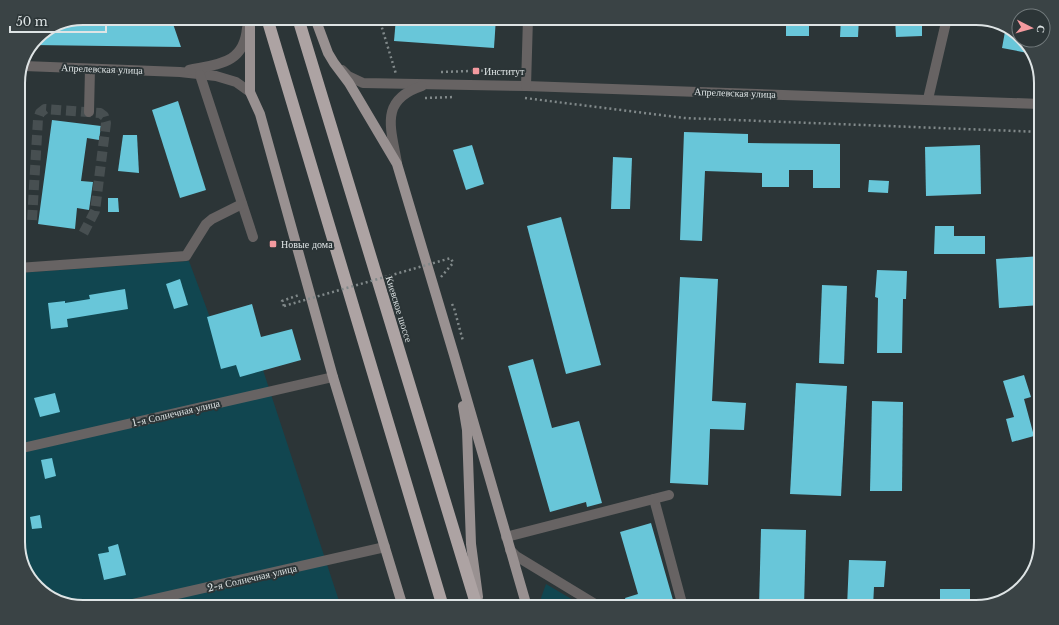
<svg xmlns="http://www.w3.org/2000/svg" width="1059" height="625" viewBox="0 0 1059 625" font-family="'Libre Baskerville',serif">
  <rect width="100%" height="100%" fill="#2c3537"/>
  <g fill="#114650">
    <path d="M189 261 212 323 261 364 341 607H83L50 598 27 575 18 546V273Z"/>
    <path d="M546 584 585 607H543L541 598Z"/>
  </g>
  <g fill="#68c6d9">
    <path d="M82 18H171L181 47 33 45 37 37Z"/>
    <path d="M396 18H496L494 48 394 41Z"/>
    <rect x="786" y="18" width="23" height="18"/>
    <path d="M841 18H859L858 37H840Z"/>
    <path d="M895 18H922V36L896 37Z"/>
    <path d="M1006 26 1009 27 1019 37V40H1022L1032 50 1033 54 1002 48Z"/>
    <path d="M178 101 206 190 180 198 152 110Z"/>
    <path d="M52 120 101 126 99 140 87 138 81 181 93 182 89 210 77 208 75 229 38 224Z"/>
    <path d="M684 132 748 134V143L840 144V188H813V170H789V187H762V173L705 171 702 241 680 240Z"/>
    <path d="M123 135H137L139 173 118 171Z"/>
    <path d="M472 145 484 184 466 190 453 150Z"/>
    <path d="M980 145 981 194 926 196 925 147Z"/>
    <path d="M613 157 632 158 630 209H611Z"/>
    <path d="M869 180 889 181 888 193 868 192Z"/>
    <path d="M108 198H118L119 212H108Z"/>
    <path d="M561 217 601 365 566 374 527 226Z"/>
    <path d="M935 226H954V236H985V254H934Z"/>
    <path d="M1041 256V305L999 308 996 259Z"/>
    <path d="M877 270 907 271 906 299H903L902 353H877L878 298 875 297Z"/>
    <path d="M680 277 718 279 712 401 746 403 744 430 710 429 708 485 670 483Z"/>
    <path d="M180 279 188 305 174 309 166 284Z"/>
    <path d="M822 285 847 286 844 364 819 363Z"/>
    <path d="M125 289 128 309 67 319 68 327 51 329 48 303 65 301V303L90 299 89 295Z"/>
    <path d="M252 304 261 337 292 329 301 360 240 377 236 365 221 369 207 317Z"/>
    <path d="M533 359 552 428 579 421 602 503 587 507 586 502 550 512 508 366Z"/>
    <path d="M1024 375 1031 397 1024 399 1034 436 1012 442 1006 419 1014 417 1003 381Z"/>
    <path d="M796 383 847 386 841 496 790 494Z"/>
    <path d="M55 393 60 412 40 417 34 398Z"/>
    <path d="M872 401 903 402 902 491H870Z"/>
    <path d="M52 458 56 476 45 479 41 460Z"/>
    <path d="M40 515 42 528 32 529 30 517Z"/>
    <path d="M651 523 675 607H628L625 598 638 594 620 532Z"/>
    <path d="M761 529 806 530 804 607H759Z"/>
    <path d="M118 544 126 575 104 580 98 554 109 552 108 547Z"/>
    <path d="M849 560 886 561 884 587H874L873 607H847Z"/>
    <rect x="940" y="589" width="30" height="18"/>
  </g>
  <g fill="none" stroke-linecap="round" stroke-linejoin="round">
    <path stroke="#474f51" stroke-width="10" stroke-dasharray="10 5" stroke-linecap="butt" d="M32 220 38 119 40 113 45 109 100 113 104 116 106 123 95 211 83 234"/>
    <g stroke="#81898a" stroke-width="2.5" stroke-dasharray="2 3" stroke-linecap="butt">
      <path d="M379 18 396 74"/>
      <path d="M441 72 500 70"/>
      <path d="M425 98 454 97"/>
      <path d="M525 98 684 118 1041 132"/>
      <path d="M441 277 453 263 451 258"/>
      <path d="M452 304 454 308 463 341"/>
      <path d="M284 306 282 301 299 295"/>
    </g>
    <g stroke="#676363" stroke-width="10">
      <path d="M24 66 180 72 216 76 236 82 250 92"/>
      <path d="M189 70C218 64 244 64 247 28"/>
      <path d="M342 70 348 76 363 83 526 86 1041 104"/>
      <path d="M200 75 253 237"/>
      <path d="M526 86 528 18"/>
      <path d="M928 99 947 18"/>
      <path d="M89 112 90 69"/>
      <path d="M397 163C391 128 379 100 422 86"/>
      <path d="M18 268 186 256 206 224 212 219 242 204"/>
      <path d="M18 449 333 377"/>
      <path d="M654 499 683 607"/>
      <path d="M506 537 669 495"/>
      <path d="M510 550 516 556 600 607"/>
      <path d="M120 607 385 547"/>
    </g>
    <g stroke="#999191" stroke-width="10">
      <path d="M249 18 250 27V92L260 114 333 377 403 607"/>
      <path d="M315 18 328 53 334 63 349 83 397 164 454 355 527 607"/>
      <path d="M463 406 467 430 471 544 478 597"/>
    </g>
    <g stroke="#ada3a3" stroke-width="12">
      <path d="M267 18 443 607"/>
      <path d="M298 18 477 607"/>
    </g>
    <path stroke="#81898a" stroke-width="2.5" stroke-dasharray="2 3" stroke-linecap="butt" d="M284 306 451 258"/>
  </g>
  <g fill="#f49a9f" stroke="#2c3537" stroke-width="1.5">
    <rect x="472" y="67" width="8" height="8" rx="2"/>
    <rect x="269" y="240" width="8" height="8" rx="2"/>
  </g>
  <g text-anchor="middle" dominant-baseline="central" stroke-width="4" stroke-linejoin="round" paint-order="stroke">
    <g font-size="10" fill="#dee4e5" stroke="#2c3537">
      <text transform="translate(102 69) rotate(2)">Апрелевская улица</text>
      <text transform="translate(735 93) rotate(2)">Апрелевская улица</text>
      <text transform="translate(399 309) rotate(73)">Киевское шоссе</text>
      <text transform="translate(176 413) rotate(-13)">1-я Солнечная улица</text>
      <text transform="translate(252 578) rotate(-13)">2-я Солнечная улица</text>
    </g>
    <g font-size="10" fill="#dee4e5" stroke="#2c3537" text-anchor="start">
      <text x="484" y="71">Институт</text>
      <text x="281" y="244">Новые дома</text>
    </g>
  </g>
  <path d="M0 0H1059V625H0ZM83 25H976A58 58 0 0 1 1034 83V542A58 58 0 0 1 976 600H83A58 58 0 0 1 25 542V83A58 58 0 0 1 83 25Z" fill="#3a4345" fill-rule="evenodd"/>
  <path fill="none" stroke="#dee4e5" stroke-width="2" d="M83 25H976A58 58 0 0 1 1034 83V542A58 58 0 0 1 976 600H83A58 58 0 0 1 25 542V83A58 58 0 0 1 83 25Z"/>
  <g transform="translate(1031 28) rotate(96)"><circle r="19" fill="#2c3537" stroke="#737b7d"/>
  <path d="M0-3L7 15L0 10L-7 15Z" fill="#f49a9f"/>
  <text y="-6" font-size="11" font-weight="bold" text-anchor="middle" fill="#dee4e5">С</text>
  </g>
  <path d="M10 26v6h96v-6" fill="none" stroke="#dee4e5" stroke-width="2"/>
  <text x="16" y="26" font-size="12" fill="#dee4e5" stroke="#2c3537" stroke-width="3" paint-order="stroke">50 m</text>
</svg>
